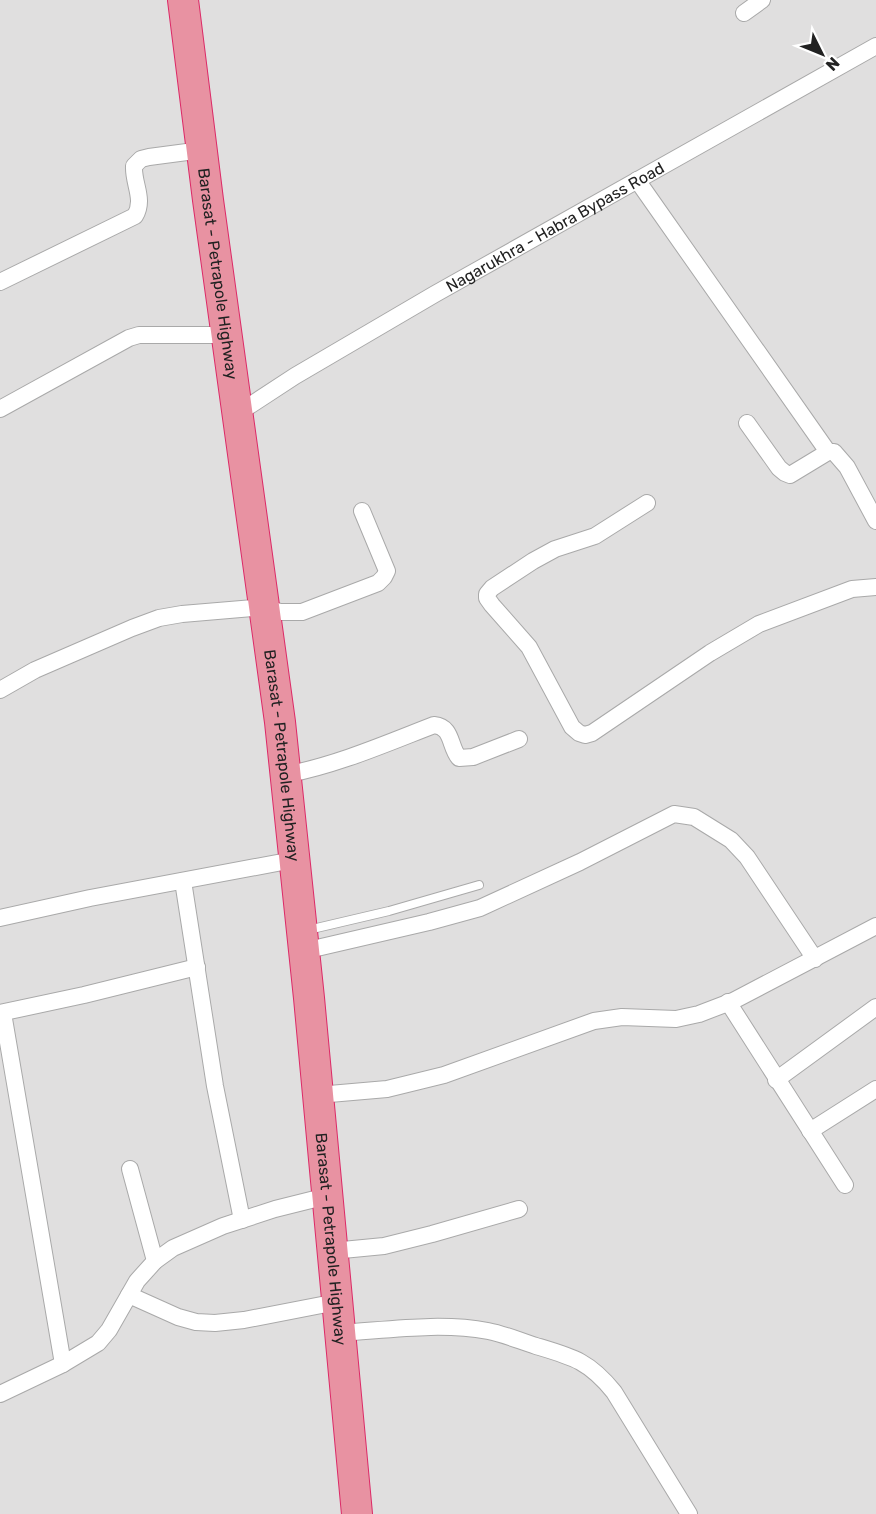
<svg xmlns="http://www.w3.org/2000/svg" width="876" height="1514" viewBox="0 0 876 1514" font-family="Rubik,sans-serif">
  <rect width="100%" height="100%" fill="#f2efe9"/>
  <rect fill="#e0dfdf" x="0" y="0" width="876" height="1514"/>
  <g fill="none" stroke-linecap="round" stroke-linejoin="round">
    <g stroke="#a9a9a9" stroke-width="10">
      <path id="lane" d="M308 930 389 911 479 885"/>
    </g>
    <g stroke="#a9a9a9" stroke-width="18">
      <g id="street">
        <path d="M744 13 762 0"/>
        <path d="M637 180 828 452"/>
        <path d="M0 282 135 216C145 199 133 184 134 166L141 159 149 157 202 150"/>
        <path d="M0 409 129 338 139 335H227"/>
        <path id="s1" d="M237 414 295 376 435 294 876 46"/>
        <path d="M747 423 779 468 785 473 790 475 828 452H834L847 467 876 521"/>
        <path d="M647 503 595 536 555 549 533 561 492 588 487 594V598L492 605 529 647 572 727 579 733 585 735 592 733 710 653 759 624 852 589 876 587"/>
        <path d="M0 690 35 670 132 628 159 618 182 614 265 607 280 612H302L378 583 384 577 387 571 362 511"/>
        <path d="M285 775C337 765 385 744 434 725 453 727 449 746 459 758L473 757 519 739"/>
        <path d="M183 881 215 1086 242 1220"/>
        <path d="M0 918 90 898 293 860"/>
        <path d="M304 951 429 922 480 908 580 862 674 814 694 817 731 840 747 857 815 959"/>
        <path d="M728 1002 845 1185"/>
        <path d="M0 1013 84 995 197 967"/>
        <path d="M3 1013 63 1364"/>
        <path d="M776 1080 876 1007"/>
        <path d="M318 1095 387 1089 444 1075 594 1021 622 1017 676 1019 699 1014 733 1001 876 926"/>
        <path d="M810 1131 876 1089"/>
        <path d="M130 1169 155 1261"/>
        <path d="M332 1251 384 1246 432 1234 519 1209"/>
        <path d="M129 1295 178 1317 196 1322 215 1323 244 1320 337 1302"/>
        <path d="M340 1333C388 1330 440 1322 488 1331 504 1334 520 1341 536 1346 573 1357 589 1361 614 1392L689 1514"/>
        <path d="M0 1394 63 1364 98 1343 109 1330 137 1281 155 1261 173 1248 223 1226 275 1209 327 1196"/>
      </g>
    </g>
    <g stroke="#dc2a67" stroke-width="32">
      <g id="highway">
        <path id="s2" d="M183 0 208 200 280 722 309 998 357 1514"/>
      </g>
    </g>
    <use href="#lane" stroke="#fff" stroke-width="8"/>
    <use href="#street" stroke="#fff" stroke-width="16"/>
    <use href="#highway" stroke="#e892a2" stroke-width="30"/>
  </g>
  <g text-anchor="middle" dominant-baseline="central" stroke-width="5" stroke-linejoin="round" paint-order="stroke">
    <g font-size="16" fill="#222" stroke="#fff">
      <text stroke="none"><textPath href="#s1" startOffset="369">Nagarukhra - Habra Bypass Road</textPath></text>
      <text stroke="none"><textPath href="#s2" startOffset="276">Barasat - Petrapole Highway</textPath></text>
      <text stroke="none"><textPath href="#s2" startOffset="762">Barasat - Petrapole Highway</textPath></text>
      <text stroke="none"><textPath href="#s2" startOffset="1248">Barasat - Petrapole Highway</textPath></text>
    </g>
  </g>
  <g transform="translate(822 54) rotate(133)" stroke="#ffffff" stroke-width="4.5" paint-order="stroke">
  <path d="M0-4.5L10 22L0 15L-10 22Z" fill="#222222"/>
  <text y="-9" font-size="16" font-weight="bold" text-anchor="middle" fill="#222222">N</text>
  </g>
</svg>
